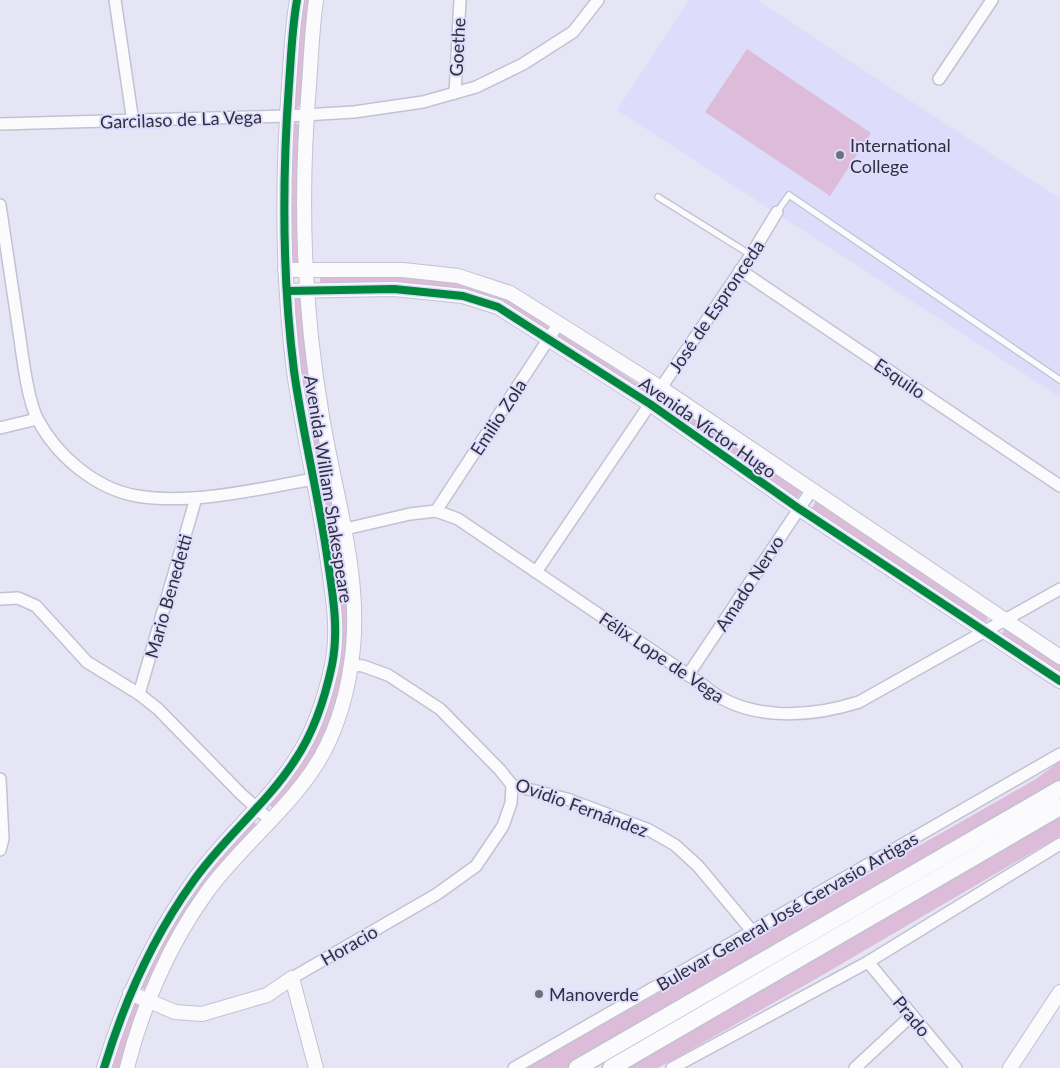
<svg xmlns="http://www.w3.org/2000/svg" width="1060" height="1068" viewBox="0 0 1060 1068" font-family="Lato,sans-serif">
  <rect width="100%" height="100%" fill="#e5e5f6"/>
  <path fill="#dddcfa" d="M689 0H757L1060 199V397L617 110Z"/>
  <g fill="#dcbcd9">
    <path d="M302 0H312L302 104 297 108H294Z"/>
    <path d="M747 49 871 133 830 196 705 112Z"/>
    <path d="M296 123 301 128 300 262H291L290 219 293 124Z"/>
    <path d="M320 275C390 276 468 270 529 311 536 315 546 320 551 327L548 332 505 306 320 284Z"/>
    <path d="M303 296 336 518 331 523 326 520 300 369 292 297Z"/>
    <path d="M560 334H563L647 390 643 394 557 338Z"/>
    <path d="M664 398 802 491 796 500 659 405Z"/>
    <path d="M816 501 986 615 988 621 982 622 811 510Z"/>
    <path d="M338 538 341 541 348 597 347 665 328 731 307 771 273 809 268 803 328 698 331 543 332 539Z"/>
    <path d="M1004 629H1008L1060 663V675L1002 636Z"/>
    <path d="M1060 761V782L566 1068H526L952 827 1036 779Z"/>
    <path d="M1060 815V836L814 980 658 1068H619Z"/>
    <path d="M250 822H254L258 826 146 990 141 988 162 936 196 883Z"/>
    <path d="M134 1003 140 1005 122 1068H110L116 1048Z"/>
  </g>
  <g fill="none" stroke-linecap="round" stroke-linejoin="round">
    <g stroke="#c2c2d0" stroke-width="8">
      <g id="service">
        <path d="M658 197 751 255"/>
        <path d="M777 212 789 195 1060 380"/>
      </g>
    </g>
    <g stroke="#c2c2d0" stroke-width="14">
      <g id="minor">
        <path d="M115 0 133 122"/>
        <path d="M939 79 992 0"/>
        <path d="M455 93 460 0"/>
        <path d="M0 124 287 116 354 112 423 102 476 87 523 64 573 32 598 0"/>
        <path d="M0 205C7 250 13 294 20 339 23 361 28 402 38 420 57 456 96 489 137 496 191 505 260 489 313 479"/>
        <path d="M740 270 1060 486"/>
        <path d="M0 428 37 419"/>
        <path d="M436 511 559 323"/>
        <path d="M324 534 410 514 436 511 458 519 703 685C745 722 809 718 859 702L1060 589"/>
        <path d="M536 572 751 255 777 212"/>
        <path d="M0 599 18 598 36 606 87 662 139 694 158 709 241 794 270 820"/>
        <path d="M351 665 363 666 388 675 440 709 500 770 512 785 567 799 649 830 675 845 698 866 752 931"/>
        <path d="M688 675 811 491"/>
        <path d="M139 694 196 498"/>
        <path d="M0 779 3 839 0 850"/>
        <path d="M868 962 956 1068"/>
        <path d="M292 978 437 894 476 866 503 826 511 803 512 785"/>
        <path d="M514 1068 1060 754"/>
        <path d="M672 1068 868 962 1060 844"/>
        <path d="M855 1068 911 1016"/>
      </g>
    </g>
    <g stroke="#c2c2d0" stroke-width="16">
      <g id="tertiary">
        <path d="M285 270H403L458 276 510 293 661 388 1060 657"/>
        <path d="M287 291 394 289 463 296 498 307 650 404 798 508 1060 681"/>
        <path d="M130 993 175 1012 202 1014 267 995 292 978 316 1068"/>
        <path d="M104 1068C124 1002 152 939 192 883 222 839 266 805 295 760 314 732 325 698 332 665 339 630 333 597 328 562 319 498 303 435 294 371 282 276 282 181 289 85 291 57 292 28 297 0"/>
        <path d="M127 1068C142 1007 170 943 207 892 238 849 282 815 312 771 333 741 346 701 351 664 364 581 335 497 322 416 303 307 300 195 309 85 311 57 312 28 316 0"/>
        <path d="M1010 1068 1060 992"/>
      </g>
    </g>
    <g stroke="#c2c2d0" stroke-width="19">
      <g id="secondary">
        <path d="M577 1068 1060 789"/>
        <path d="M611 1068 1060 807"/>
      </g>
    </g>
    <use href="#service" stroke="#fbfbfe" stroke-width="5.5"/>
    <use href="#minor" stroke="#fbfbfe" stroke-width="11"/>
    <use href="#tertiary" stroke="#fbfbfe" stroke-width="14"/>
    <use href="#secondary" stroke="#fbfbfe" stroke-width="16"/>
    <g stroke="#dfddfe" stroke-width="11">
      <g id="cycleway">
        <path d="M287 291 394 289 463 296 498 307 650 404 798 508 1060 681"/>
        <path d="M104 1068C124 1002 152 939 192 883 222 839 266 805 295 760 314 732 325 698 332 665 339 630 333 597 328 562 319 498 303 435 294 371 282 276 282 181 289 85 291 57 292 28 297 0"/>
      </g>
    </g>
    <use href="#cycleway" stroke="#00873e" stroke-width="8"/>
  </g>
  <g fill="#6f6f7d" stroke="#dfddfe" stroke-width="2">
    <circle cx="840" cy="155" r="5"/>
    <circle cx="539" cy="994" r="5"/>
  </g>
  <g text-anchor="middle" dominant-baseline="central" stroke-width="4" stroke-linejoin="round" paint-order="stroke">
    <g font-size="18" fill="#302f3c" stroke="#dfddfe">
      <text transform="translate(457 47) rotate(-87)">Goethe</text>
      <text transform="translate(181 119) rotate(-2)">Garcilaso de La Vega</text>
      <text transform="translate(716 306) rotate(-56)">José de Espronceda</text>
      <text transform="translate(900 378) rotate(34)">Esquilo</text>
      <text transform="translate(498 417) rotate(-57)">Emilio Zola</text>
      <text transform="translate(708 427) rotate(35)">Avenida Víctor Hugo</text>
      <text transform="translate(329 489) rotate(81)">Avenida William Shakespeare</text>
      <text transform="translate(749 583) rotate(-57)">Amado Nervo</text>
      <text transform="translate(168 596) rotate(-74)">Mario Benedetti</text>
      <text transform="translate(662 657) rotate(34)">Félix Lope de Vega</text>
      <text transform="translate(582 807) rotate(20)">Ovidio Fernández</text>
      <text transform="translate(787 911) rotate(-30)">Bulevar General José Gervasio Artigas</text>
      <text transform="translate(349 945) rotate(-30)">Horacio</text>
      <text transform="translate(912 1016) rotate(50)">Prado</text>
    </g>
    <g font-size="18" fill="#302f3c" stroke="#dfddfe" text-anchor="start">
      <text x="850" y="145">International<tspan x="850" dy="21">College</tspan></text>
      <text x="549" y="994">Manoverde</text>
    </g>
  </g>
</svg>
